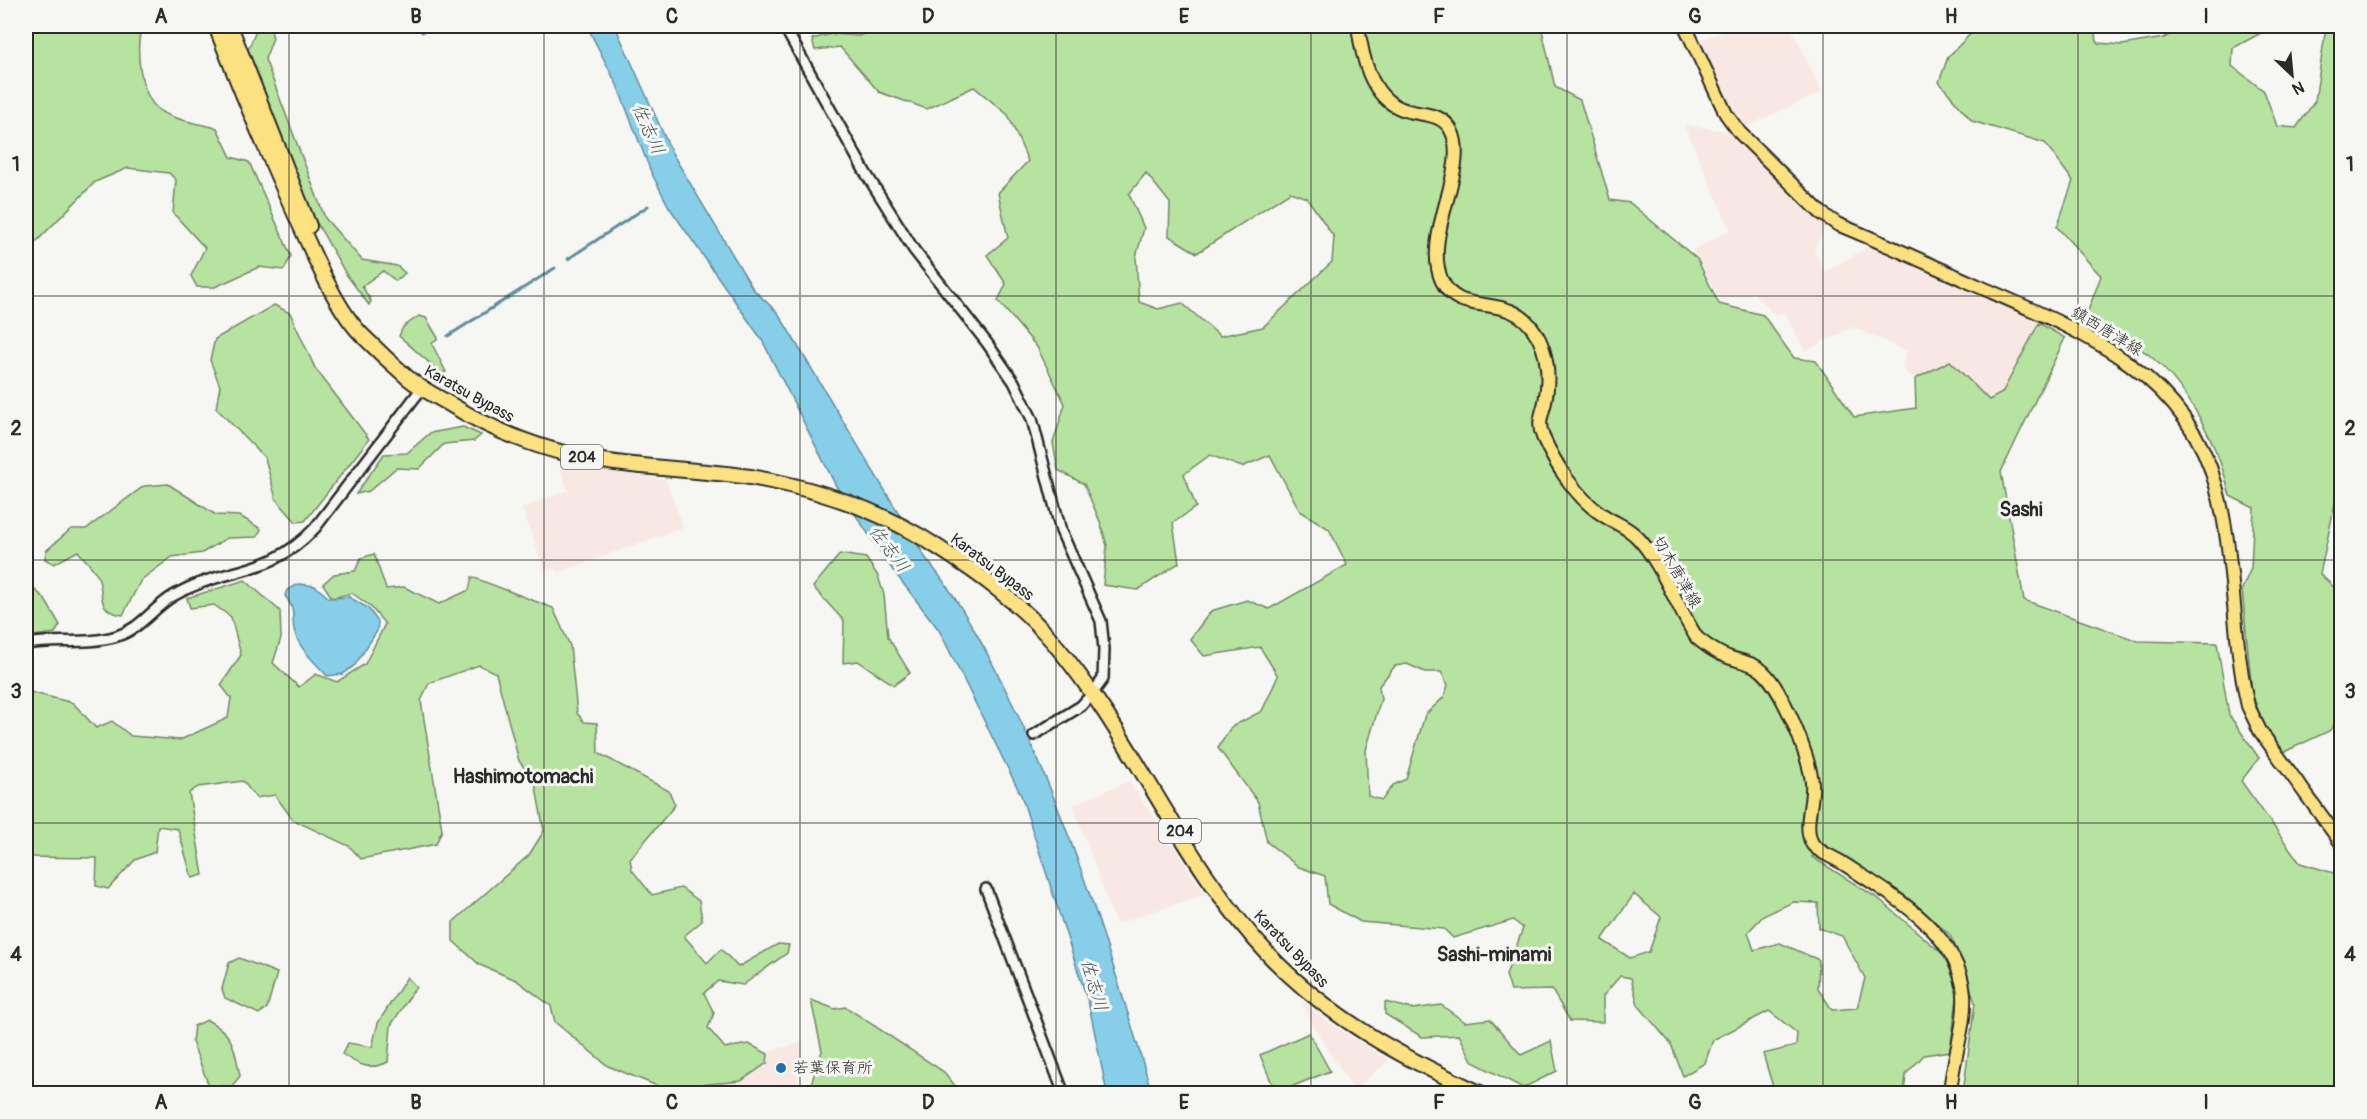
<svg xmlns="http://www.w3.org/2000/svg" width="2367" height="1119" viewBox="0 0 2367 1119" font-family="Pangolin,'Klee One',sans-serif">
  <rect width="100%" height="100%" fill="#f6f6f2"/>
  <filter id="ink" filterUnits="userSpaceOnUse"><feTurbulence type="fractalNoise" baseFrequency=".0167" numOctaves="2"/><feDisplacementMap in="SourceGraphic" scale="12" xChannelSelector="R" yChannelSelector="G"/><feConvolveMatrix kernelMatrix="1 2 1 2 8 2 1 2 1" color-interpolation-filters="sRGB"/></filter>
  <g filter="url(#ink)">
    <g fill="#f7e8e3">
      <path d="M1744 26H1790L1822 92 1745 127 1728 107 1698 40Z"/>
      <path d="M1684 125 1732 132 1827 225 1814 250 1825 272 1872 245 2035 316 2039 323 2002 393 1989 400 1950 361 1915 379 1902 368 1907 351 1853 327 1805 351 1785 312 1775 315 1753 293 1721 301 1693 250 1731 230Z"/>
      <path d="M559 463 666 480 683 527 560 572 553 569 545 571 522 508 568 490Z"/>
      <path d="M1129 781 1205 894 1116 924 1073 805Z"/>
      <path d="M1301 1001 1338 1029 1389 1060 1354 1090 1315 1029Z"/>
      <path d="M804 1042 796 1093 686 1094 698 1085 741 1081 767 1063 768 1054 776 1049Z"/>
    </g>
    <g fill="#b7e3a1" stroke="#718766" stroke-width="1.5" fill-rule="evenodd">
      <path d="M26 26H142C134 48 140 99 162 112 177 121 201 124 217 128L231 157 249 162 291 256 284 270 259 267 215 287H197L191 276 205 248 173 213 176 180 169 173 128 168 95 182 32 246 26 248Z"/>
      <path d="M258 26H270L273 38 265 59 325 218 362 260 397 266 405 273 396 281 383 271 362 286 371 301 369 305 346 274 313 216 248 50Z"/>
      <path d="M879 26H1541L1555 87 1580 100 1610 200 1630 203 1697 259 1719 304 1763 315 1794 358 1816 361 1854 417 1916 408 1915 379 1950 361 1989 400 2002 393 2039 323 2065 338 2001 472 2024 600 2138 641 2217 643 2229 715 2259 758 2241 781 2300 863 2334 873 2342 904 2341 1091 2339 1094 1963 1093 1975 1003 1963 963 1950 935 1922 910 1828 848 1812 857 1879 899 1945 956 1958 991 1950 1051 1924 1055 1906 1074 1904 1093H1762L1773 1087 1763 1054 1796 1046 1797 1033 1769 1011 1713 1040 1705 1063 1683 1076 1671 1044 1638 1005 1631 978 1620 976 1603 996V1022L1570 1021 1552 990 1511 991 1506 975 1523 928 1513 920 1453 938 1444 929 1361 922 1328 904 1325 876 1299 867 1267 842 1258 802 1218 748 1231 727 1262 711 1278 676 1260 647 1204 656 1190 639 1211 611 1247 600 1269 609 1347 565 1329 529 1300 511 1270 455 1242 467 1210 455 1184 474 1196 507 1173 523 1179 563 1138 590 1103 585 1107 546 1101 524 1084 484 1058 470 1053 443 1065 404 1037 347 998 301 1006 284 987 255 1008 238 998 193 1028 161 1008 115 974 87 927 109 879 92 840 47 815 50 812 39 831 34 859 36ZM1146 173 1170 203 1169 236 1197 253 1290 192 1307 198 1334 237 1332 262 1263 327 1220 336 1182 303 1158 309 1139 302 1136 257 1144 228 1129 194ZM1407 664 1425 672H1441L1448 685 1444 697 1425 715 1406 779 1393 785 1382 800 1368 796 1366 750 1381 699 1379 686 1395 666ZM1634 894 1661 917 1649 952 1630 958 1602 940ZM1793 902 1818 903 1819 928 1842 936 1865 978 1857 1008 1832 1010 1818 988 1819 960 1780 943 1754 950 1748 932 1763 916Z"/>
      <path d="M1978 26H2092L2098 43 2122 45 2164 38 2184 26H2274L2233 48 2232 66 2264 91 2277 126 2296 128 2315 101 2326 27 2341 26 2342 470 2320 574 2335 588 2341 584V716L2329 731 2284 752 2263 724 2252 693 2242 589 2251 568 2254 508 2230 496C2220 448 2188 386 2149 355 2130 340 2105 330 2085 319L2101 276 2057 227 2073 181 2045 143 1972 121 1939 82 1948 57Z"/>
      <path d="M274 305 290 313 315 368 369 439 305 521 296 522 276 499 265 458 216 408 220 386 210 360 215 339Z"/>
      <path d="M419 316 426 318 438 338 432 344 446 372 441 373 399 336 403 327Z"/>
      <path d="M463 427 481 435 474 441 444 444 419 469 396 468 369 491 356 494 384 454 407 453 430 433Z"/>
      <path d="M168 484 216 515 240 516 261 529 257 537 227 538 202 553 172 557 141 580 123 615C93 611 106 591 97 575 92 566 84 559 78 551L54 564 45 559 46 551 71 529H86L144 486Z"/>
      <path d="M374 554 386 589 404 587 439 604 469 590 472 577 553 608 570 646 577 713 584 722 597 723 598 753 669 791 675 805 630 859 632 870 652 895 681 888 699 901 702 921 684 936 707 963 721 949 738 967 778 944 789 945 787 953 743 985 718 981 704 993 714 1013 708 1028 725 1048 749 1044 768 1054 767 1063 741 1081 698 1085 689 1091 660 1087 608 1066 555 1022 551 1006 516 980 480 965 453 941V922L529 855 544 831 535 782 519 761 496 673 479 665 429 683 421 701 442 830 436 844 361 859 349 846 293 820 275 795 256 798 243 781 198 787 189 793 203 875 192 878 178 829 158 826 155 852 135 860 108 889 96 886 97 858 26 857V691L73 703 96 728 112 721 131 736 180 740 228 718 231 698 221 685 241 655 231 617 214 605 190 608 187 598 245 580 280 611 281 638 273 663 299 687 316 674 337 682 365 664 385 624 370 606 352 593 332 598 323 584 334 574 355 571 361 558Z"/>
      <path d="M840 554 866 558 878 576 884 595 888 637 910 673 894 685 858 661 843 663 844 621 813 587Z"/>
      <path d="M26 582 44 598 60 625 55 633 26 637Z"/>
      <path d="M239 958 277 973 267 1008 259 1014 225 998 222 989 229 963Z"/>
      <path d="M407 977 416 987 391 1025 388 1062C370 1071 358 1065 342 1054L348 1043 372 1047 378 1023Z"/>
      <path d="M811 1000 835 1009 846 1007 944 1072 961 1093H808L822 1051Z"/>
      <path d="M1385 1002 1413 1009 1441 1005 1465 1022 1490 1019 1521 1055 1551 1041 1557 1071 1523 1088 1473 1062 1459 1035 1422 1037 1385 1014Z"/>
      <path d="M207 1020C235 1035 234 1047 240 1076L232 1086H209L192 1042 194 1026Z"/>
      <path d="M1309 1033 1330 1071 1276 1093 1260 1055Z"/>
    </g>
    <g fill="#87cfe8" stroke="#628d9c" stroke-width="1.5">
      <path d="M587 26H615L672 153 753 289 778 313 925 557C963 604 989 655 1015 709 1074 832 1113 963 1152 1093H1107L1089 1005 1021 795 939 630 892 569 836 486 762 340 669 207 651 172 617 85Z"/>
      <path d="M299 584 315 586 329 598 349 597 368 608 378 622 377 631 355 665 343 674 327 676C316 663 300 650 295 633 290 618 298 612 285 596L287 590Z"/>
    </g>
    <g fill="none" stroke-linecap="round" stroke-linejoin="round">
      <g stroke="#628d9c" stroke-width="3">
        <path d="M422 32 432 26"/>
        <path d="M568 259 648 206"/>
        <path d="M448 336 555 268"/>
      </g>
      <g stroke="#2b2b2b" stroke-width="14">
        <g id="minor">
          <path d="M784 26 865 172 914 250 987 343 1014 382 1032 419 1061 531 1101 621 1104 649 1103 679 1092 694 1081 706 1034 735"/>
          <path d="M26 644C55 639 88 645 117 636 140 629 153 608 173 596 225 565 268 579 315 528L422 388"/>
          <path d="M986 889 1064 1094"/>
        </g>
      </g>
      <g stroke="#2b2b2b" stroke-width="16">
        <g id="major">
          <path d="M1358 26C1362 56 1370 97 1402 109 1419 116 1441 111 1451 130 1471 167 1421 236 1442 281 1460 320 1508 289 1535 332 1548 352 1550 378 1545 402 1542 415 1537 423 1543 437 1555 464 1577 499 1603 515 1614 523 1627 526 1637 537 1661 561 1677 608 1697 638 1707 646 1716 653 1728 657 1738 661 1750 662 1758 668 1780 681 1810 757 1812 783 1814 802 1802 828 1813 845 1822 854 1833 857 1844 864 1890 894 1959 932 1964 994 1966 1027 1952 1060 1950 1094"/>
          <path d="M1685 26 1726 114 1740 133 1820 212 1837 224C1884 243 1931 265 1978 286 2076 329 2186 371 2216 486 2236 557 2231 634 2248 706L2260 731 2342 844"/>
        </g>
      </g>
      <g stroke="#2b2b2b" stroke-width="18">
        <g id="highway">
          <path d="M216 26C242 94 271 162 302 229 316 260 338 312 363 336 377 350 393 365 408 378 421 389 438 397 453 406 501 435 553 454 609 462 656 469 703 470 750 477 816 488 883 511 939 548 981 575 1021 604 1054 643 1135 739 1182 863 1269 955 1329 1018 1403 1058 1482 1094"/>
          <path d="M230 26 309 226"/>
        </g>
      </g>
      <use href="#minor" stroke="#f6f6f2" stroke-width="9"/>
      <use href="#major" stroke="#fbe180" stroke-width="12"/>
      <use href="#highway" stroke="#fbe180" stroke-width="14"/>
    </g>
  </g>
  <path fill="none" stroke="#2b2b2b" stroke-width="1.5" stroke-opacity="0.55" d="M289 26V1094M544 26V1094M800 26V1094M1056 26V1094M1311 26V1094M1567 26V1094M1823 26V1094M2078 26V1094M26 296H2342M26 560H2342M26 823H2342"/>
  <circle fill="#1f6fb2" stroke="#f6f6f2" stroke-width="2" cx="781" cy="1068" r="6"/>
  <g text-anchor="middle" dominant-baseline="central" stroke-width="6" stroke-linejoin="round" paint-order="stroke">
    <g fill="#f6f6f2" stroke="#686867" stroke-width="1.5">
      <rect x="561" y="445" width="42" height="24" rx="4.5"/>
      <rect x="1159" y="819" width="42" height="24" rx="4.5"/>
    </g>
    <g font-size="15" font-weight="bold" fill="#2b2b2b">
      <text x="582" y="457">204</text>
      <text x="1180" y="831">204</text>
    </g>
    <g font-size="16" fill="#2b2b2b" stroke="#f6f6f2">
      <text transform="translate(2107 331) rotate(31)">鎮西唐津線</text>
      <text transform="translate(469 394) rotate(29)">Karatsu Bypass</text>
      <text transform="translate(992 567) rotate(37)">Karatsu Bypass</text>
      <text transform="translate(1677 572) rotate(60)">切木唐津線</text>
      <text transform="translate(1291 949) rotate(46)">Karatsu Bypass</text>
    </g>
    <g font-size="16" fill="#2b2b2b" stroke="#f6f6f2" text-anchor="start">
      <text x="793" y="1068">若葉保育所</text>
    </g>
    <g font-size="18" font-style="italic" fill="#42545a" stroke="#f6f6f2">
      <text transform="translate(648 129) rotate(66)">佐志川</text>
      <text transform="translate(889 549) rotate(53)">佐志川</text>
      <text transform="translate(1094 985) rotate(73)">佐志川</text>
    </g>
    <g font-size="20" font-weight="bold" fill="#2b2b2b" stroke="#f6f6f2">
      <text x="2021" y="509">Sashi</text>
      <text x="523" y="776">Hashimotomachi</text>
      <text x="1494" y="954">Sashi-minami</text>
    </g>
  </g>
  <rect width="2367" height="1119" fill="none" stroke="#f6f6f2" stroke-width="66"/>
  <g transform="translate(2292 75) rotate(154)" stroke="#f6f6f2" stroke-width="4.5" paint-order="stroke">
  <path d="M0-4.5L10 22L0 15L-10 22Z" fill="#2b2b2b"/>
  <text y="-9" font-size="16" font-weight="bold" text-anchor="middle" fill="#2b2b2b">N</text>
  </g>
  <rect x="33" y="33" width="2301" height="1053" fill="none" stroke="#2b2b2b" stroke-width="2"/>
  <g font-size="20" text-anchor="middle" font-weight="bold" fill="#2b2b2b">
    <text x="161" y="23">A</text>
    <text x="416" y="23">B</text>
    <text x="672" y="23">C</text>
    <text x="928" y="23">D</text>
    <text x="1184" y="23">E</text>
    <text x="1439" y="23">F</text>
    <text x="1695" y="23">G</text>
    <text x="1951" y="23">H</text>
    <text x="2206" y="23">I</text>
    <text x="16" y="171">1</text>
    <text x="2350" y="171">1</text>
    <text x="16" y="435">2</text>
    <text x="2350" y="435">2</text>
    <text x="16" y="698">3</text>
    <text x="2350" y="698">3</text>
    <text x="16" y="961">4</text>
    <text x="2350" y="961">4</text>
    <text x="161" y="1109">A</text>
    <text x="416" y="1109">B</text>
    <text x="672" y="1109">C</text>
    <text x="928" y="1109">D</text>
    <text x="1184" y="1109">E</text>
    <text x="1439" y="1109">F</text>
    <text x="1695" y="1109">G</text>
    <text x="1951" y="1109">H</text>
    <text x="2206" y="1109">I</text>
  </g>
</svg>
